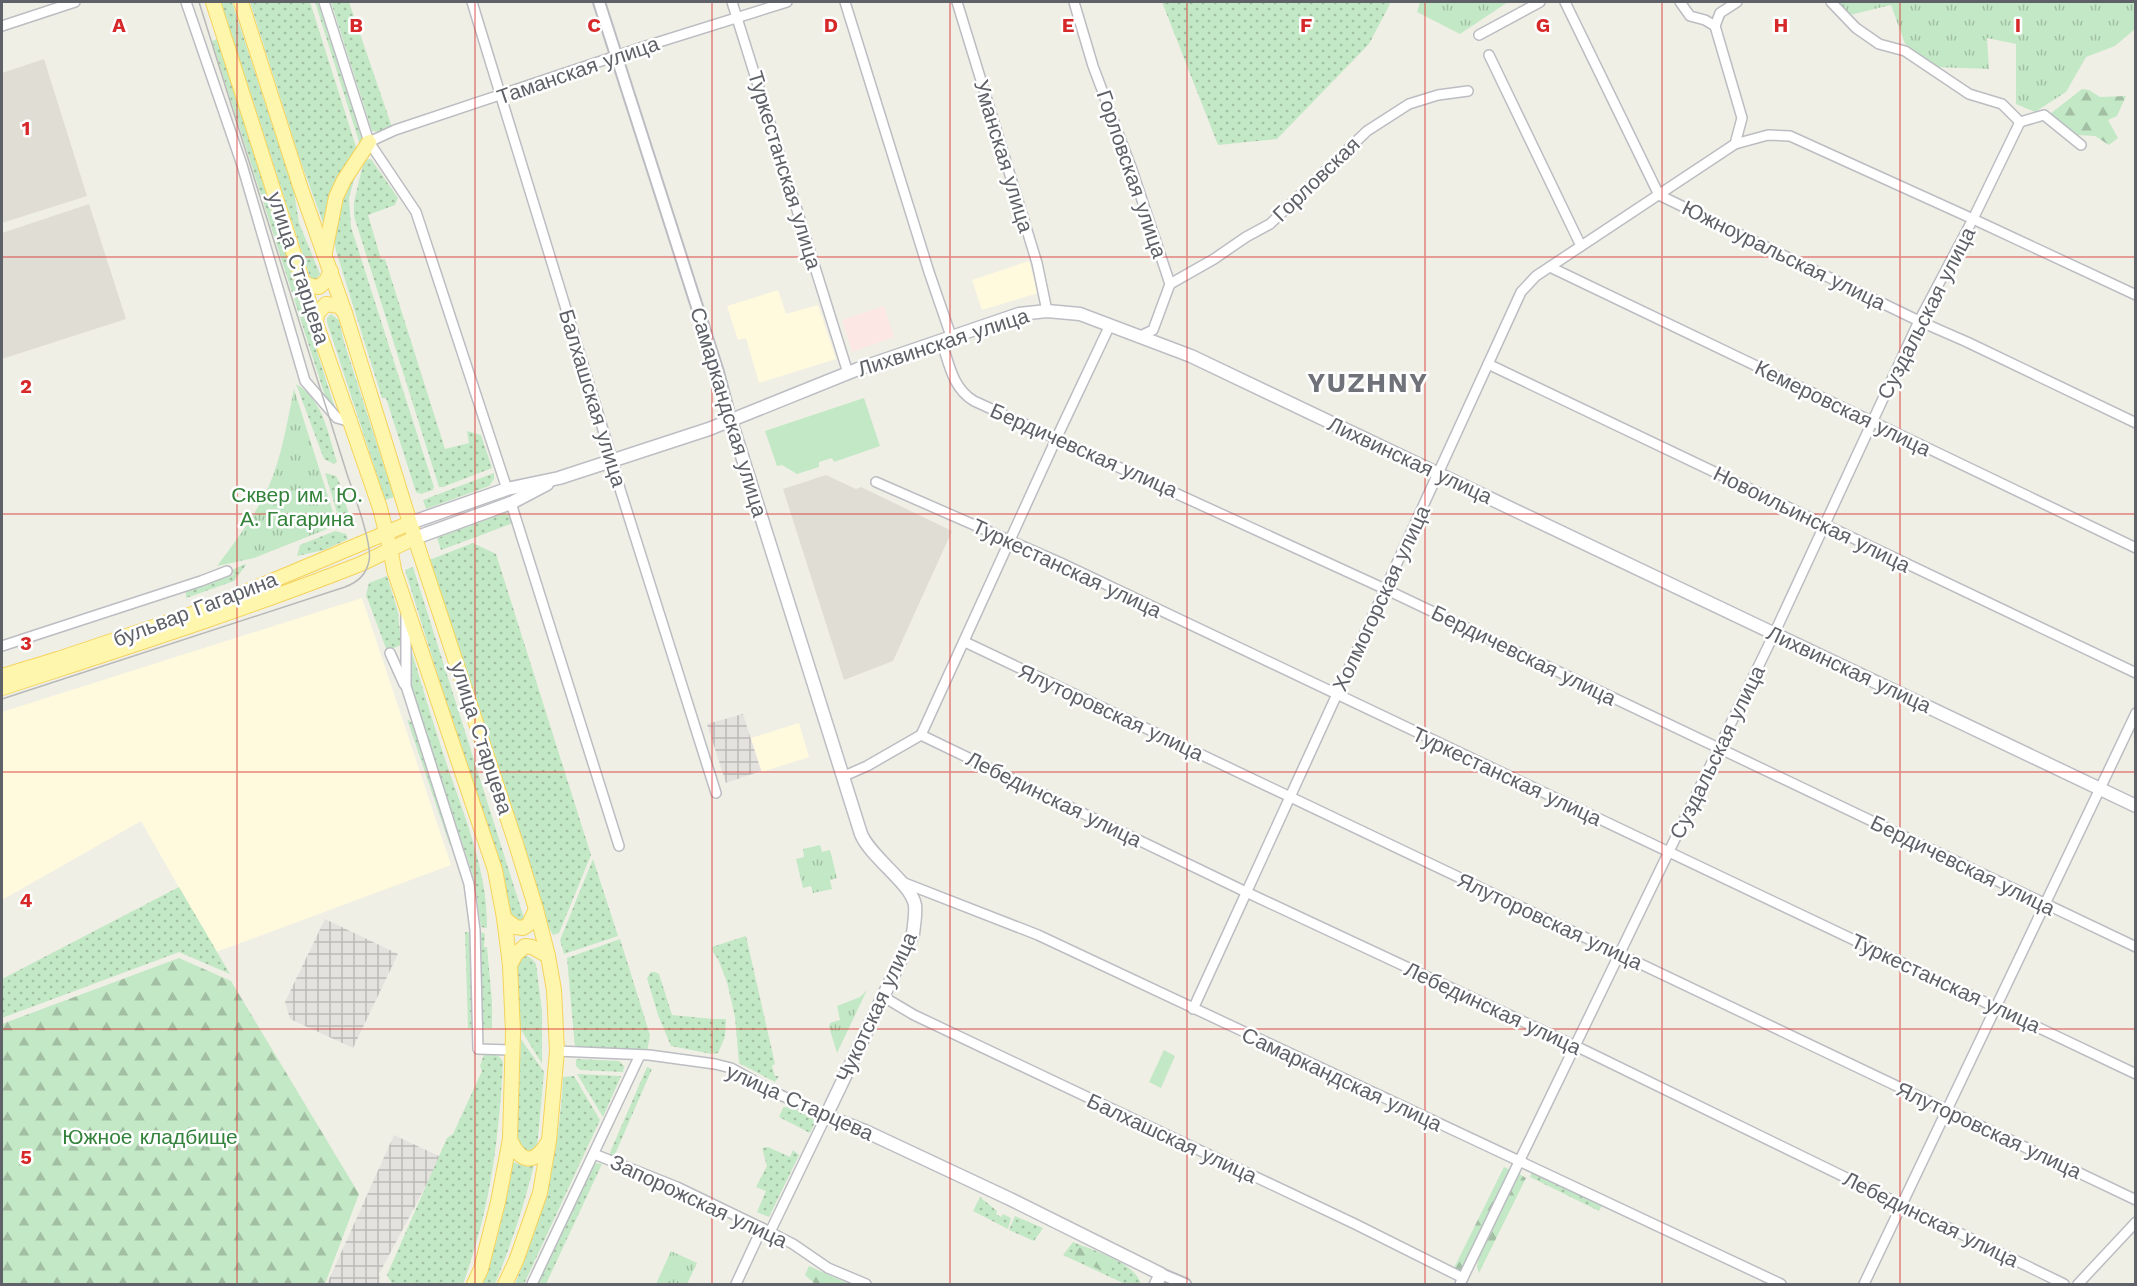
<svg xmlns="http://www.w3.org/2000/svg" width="2137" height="1286" viewBox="0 0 2137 1286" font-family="'Work Sans',sans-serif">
  <defs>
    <pattern id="industrial-grid" width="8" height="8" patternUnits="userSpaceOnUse" patternTransform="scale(1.5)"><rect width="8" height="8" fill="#e4e2de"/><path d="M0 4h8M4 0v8" fill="none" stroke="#bcbbb8"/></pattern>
    <pattern id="grass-dots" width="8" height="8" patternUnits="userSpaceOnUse" patternTransform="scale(1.5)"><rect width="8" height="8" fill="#c3e8c5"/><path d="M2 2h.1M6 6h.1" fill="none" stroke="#a2bfa4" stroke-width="1.8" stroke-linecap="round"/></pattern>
    <pattern id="forest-firs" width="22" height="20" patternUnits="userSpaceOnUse" patternTransform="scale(1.5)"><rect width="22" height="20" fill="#c3e8c5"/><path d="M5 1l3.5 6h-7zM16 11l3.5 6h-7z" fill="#a2bfa4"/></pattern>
    <pattern id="park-tufts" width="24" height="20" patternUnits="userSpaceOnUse" patternTransform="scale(1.5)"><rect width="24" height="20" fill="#c3e8c5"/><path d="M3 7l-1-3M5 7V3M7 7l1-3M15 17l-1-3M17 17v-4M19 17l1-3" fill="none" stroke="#a2bfa4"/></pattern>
  </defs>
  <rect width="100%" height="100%" fill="#f0efe6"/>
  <g fill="#fff9dd">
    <path d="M1029 261 1038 293 982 310 972 280Z"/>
    <path d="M778 290 786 314 818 305 836 359 759 383 746 338 738 340 727 306Z"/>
    <path d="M362 598 451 865 216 952 141 821 2 900V712Z"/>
    <path d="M799 723 809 757 762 772 751 738Z"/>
  </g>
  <g fill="url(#industrial-grid)">
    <path d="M743 714 761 771 726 783 707 724Z"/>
    <path d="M325 919 398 954 353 1048 290 1019 285 1002Z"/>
    <path d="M394 1135 441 1157 379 1274 380 1284H327Z"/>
  </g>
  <g fill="#e0ded4">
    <path d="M44 59 87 196 2 223V73Z"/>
    <path d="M89 204 126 319 2 359V233Z"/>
    <path d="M826 475 856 489 861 487 952 531 893 661 844 680 783 489Z"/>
  </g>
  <path fill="#fce7e4" d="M884 306 894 337 852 352 842 320Z"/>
  <g fill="url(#grass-dots)">
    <path d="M221 2H232L294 192 299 223 320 274 315 281 311 279 309 274Z"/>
    <path d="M250 2H310L358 153 325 228 299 157Z"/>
    <path d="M315 2H318L358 126 363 140 361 148Z"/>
    <path d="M331 2H349L392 127 378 132 372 131Z"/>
    <path d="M1162 2H1391L1369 44 1277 139 1218 145Z"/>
    <path d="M217 39 336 411 329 404 325 396 212 41Z"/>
    <path d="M371 159 398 198 395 205 368 215 381 259H385L445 449 469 443 467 431 481 435 492 468 443 487H439L354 216V202L364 160Z"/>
    <path d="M357 169 349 198 351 227 434 487 433 490 421 494 416 492 386 398H382L336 251 334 238 337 207Z"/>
    <path d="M331 314 339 320 344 342 394 497 385 500 327 322V318Z"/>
    <path d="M296 384C324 401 328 434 337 462L334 464 324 459Z"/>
    <path d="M325 473 336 476 340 484 337 485 338 490H341L349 514 345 522 339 519Z"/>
    <path d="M494 473V479L489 486 426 509 423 500Z"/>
    <path d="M504 513 508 514 513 523 441 550 437 538Z"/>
    <path d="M335 531 346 534 348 539 324 550 297 556 300 545Z"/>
    <path d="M473 543 496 554 591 855 559 933 553 935 540 911 429 560Z"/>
    <path d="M245 564 246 565 234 581 186 598V590L233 575 232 570Z"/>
    <path d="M413 567 524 918 522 921 510 920 456 734 405 570Z"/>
    <path d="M387 576 398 612 401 645 387 651 366 595 369 583Z"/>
    <path d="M409 649H411C422 686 433 723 445 759 463 813 488 870 487 928L481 927 474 879 411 686Z"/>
    <path d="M407 719 412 723 451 837 452 843 450 846Z"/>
    <path d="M593 859 618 936 564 954 560 940Z"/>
    <path d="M179 887 230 974 179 952 2 1018V979Z"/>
    <path d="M465 932H470L472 1028H468Z"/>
    <path d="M481 932 485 934 484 947H487L492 1002V1028H483Z"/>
    <path d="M746 936 775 1064 772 1066 775 1076H779L775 1082 739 1063 735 1017 727 982 718 959 713 952 712 947Z"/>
    <path d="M620 939 650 1035 647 1052 575 1048 567 958Z"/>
    <path d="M527 956 532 959 536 964 542 1011V1064L520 1028 516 966 521 957Z"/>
    <path d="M651 972H655L659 974 672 1015 713 1019H726L725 1037 718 1053 712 1054 671 1046 658 1015 647 978Z"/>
    <path d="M521 1039 544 1072 538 1138 537 1145 531 1152H526L517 1144Z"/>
    <path d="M484 1054C493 1054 499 1053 503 1062 499 1140 490 1210 463 1284H392L387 1275 447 1138 453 1134 482 1071 480 1066Z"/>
    <path d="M576 1059 619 1061 624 1066 623 1072 580 1070 576 1066Z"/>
    <path d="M647 1067 652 1069 616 1152 612 1157H608Z"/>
    <path d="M577 1074 621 1076 603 1117Z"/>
    <path d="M574 1076 600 1120 524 1284H515C543 1217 560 1150 563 1077Z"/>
    <path d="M788 1106 813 1118 814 1124 810 1133 779 1117 783 1108Z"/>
    <path d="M768 1147 790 1157 793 1150 799 1155 769 1217 757 1212 766 1191 756 1187 767 1166 762 1148Z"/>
    <path d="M513 1162 528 1167 534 1165C524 1206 511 1245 495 1284H483C496 1245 507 1203 513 1162Z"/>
    <path d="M595 1163 602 1164 546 1284H536L592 1165Z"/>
    <path d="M1532 1173 1602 1205 1599 1211 1530 1177Z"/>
    <path d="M980 1197 997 1211 996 1214 1001 1217 1003 1214 1011 1218 1008 1229 973 1211Z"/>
    <path d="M1015 1216 1043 1228 1034 1241 1009 1230Z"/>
    <path d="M1073 1242C1092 1250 1135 1262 1141 1284H1125L1063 1255Z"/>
  </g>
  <g fill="url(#forest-firs)">
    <path d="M2082 89 2089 90 2100 97 2126 96 2117 116 2108 120 2118 138 2109 145 2095 136 2077 135 2050 114Z"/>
    <path d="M179 958 231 981 359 1194 325 1284H2V1024Z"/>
    <path d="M1504 1167 1510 1170 1462 1269 1457 1272 1453 1270Z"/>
    <path d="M1519 1174 1526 1178 1479 1273 1477 1267 1478 1260Z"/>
    <path d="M1078 1247 1111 1259 1113 1263 1106 1273 1071 1255Z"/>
    <path d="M809 1266 849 1284H815L805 1275Z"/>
  </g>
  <g fill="url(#park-tufts)">
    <path d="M1420 2H1508L1460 34 1417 12Z"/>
    <path d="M1836 2H2135V29L2115 46 2086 57 2066 92 2035 112 2016 104V44L1987 38 1989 69 1935 67 1905 44 1891 5 1850 15Z"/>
    <path d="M294 389 337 525 254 558 217 566C236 541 254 517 268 488 282 457 287 422 294 389Z"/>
    <path d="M820 845 822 852 830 850 837 878 830 880 832 889 813 893 811 886 803 888 796 859 804 857 803 849Z"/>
    <path d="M867 990 837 1053 829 1027 830 1023 840 1020 837 1006 860 997Z"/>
    <path d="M671 1251 697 1263 687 1284H656Z"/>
  </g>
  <g fill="#c3e8c5">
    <path d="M864 398 880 446 834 462 832 458 819 462V467L797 474 782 465 777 466 765 431Z"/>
    <path d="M1164 1050 1175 1056 1161 1088 1149 1082Z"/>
  </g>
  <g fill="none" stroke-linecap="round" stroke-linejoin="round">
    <g stroke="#bbbdc2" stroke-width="12">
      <g id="minor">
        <path d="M186 2 242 165 305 381 337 418 351 422"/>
        <path d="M324 2 369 142 416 212 507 489"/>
        <path d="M472 2 612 459 620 489 716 793"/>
        <path d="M732 2 848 373"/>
        <path d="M845 2 929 272 951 336"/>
        <path d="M957 2 1037 263 1047 311"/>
        <path d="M1074 2 1093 66 1131 167 1170 284 1153 330 1138 337"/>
        <path d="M1565 2 1659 195 1919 321 1967 342 2136 423"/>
        <path d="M1680 2 1690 16 1705 20 1715 26 1742 118 1735 144 1768 135 1790 136 1973 219 2136 295"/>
        <path d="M1831 2 1856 28 1879 44 1905 51 1969 94 2002 104 2020 122 2044 115 2081 145"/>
        <path d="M2 26 75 2"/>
        <path d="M1715 26 1720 13 1737 2"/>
        <path d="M1479 35 1540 2"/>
        <path d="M1489 55 1581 246"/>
        <path d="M369 142 395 130 643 47 787 2"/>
        <path d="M1550 267 2136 548"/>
        <path d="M1170 284 1214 259 1246 237 1270 224 1367 131 1409 104 1438 95 1468 91"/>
        <path d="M941 340C949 363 952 388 974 401L1385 589 2136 947"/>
        <path d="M1488 364 2136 673"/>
        <path d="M876 482 1061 563 2136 1074"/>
        <path d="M511 503 619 846"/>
        <path d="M406 615V686L469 884 475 930 478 1049 513 1050"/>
        <path d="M965 642 2136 1200"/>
        <path d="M2 646 201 581 227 571"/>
        <path d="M390 653 404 684"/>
        <path d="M921 735 1246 892 1586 1051 2064 1284"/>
        <path d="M842 777 867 766 921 735 1057 437 1110 325"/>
        <path d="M902 882 1038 935 1781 1284"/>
        <path d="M882 996 914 1015 1355 1224 1463 1278"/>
        <path d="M1193 1009 1521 292 1536 276 1735 144"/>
        <path d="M557 1051 649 1055 715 1064 731 1068 776 1093 826 1116 770 1232"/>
        <path d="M594 1154 677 1187 762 1228 793 1244 828 1268 866 1284"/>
        <path d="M532 1284 640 1055"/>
        <path d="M736 1284 762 1228"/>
        <path d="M1460 1284 1774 634 1919 321 1973 219 2020 122"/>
        <path d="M1864 1284 2136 713"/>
        <path d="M2078 1284 2136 1222"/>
      </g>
    </g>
    <g stroke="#bbbdc2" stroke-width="14">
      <g id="tertiary">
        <path d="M599 2 718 372 731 421"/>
        <path d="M1161 1274 1185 1284"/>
      </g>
    </g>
    <g stroke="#bcbec4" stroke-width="15">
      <g id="secondary">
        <path d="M731 421 861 834C871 858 911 883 915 905 916 915 914 924 913 934L826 1116 865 1131 1010 1199 1161 1274 1156 1284"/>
        <path d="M410 523 507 489 559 478 709 429 858 369 1019 314 1047 311 1080 314 1191 356 2136 806"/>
        <path d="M415 538 511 503 547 484"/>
      </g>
    </g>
    <g stroke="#f5d35b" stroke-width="16">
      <g id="primary">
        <path d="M213 2 316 323 380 508C385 529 391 549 394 570L495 870 504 918 510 965 513 1032 510 1139 498 1202 481 1269 474 1284"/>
        <path d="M241 2 300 186 345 313 410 523 516 844 536 909 548 956 554 990 557 1051 549 1141 540 1193 516 1261 505 1284"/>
        <path d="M325 252 336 197 344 180 369 142"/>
        <path d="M302 282 311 286 319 287 326 281 331 271"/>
        <path d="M316 323 317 314 326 304 339 306 345 313"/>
        <path d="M2 676 58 659 198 612 410 523"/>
        <path d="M2 688C121 649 241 611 358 565 377 557 396 546 415 538"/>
        <path d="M504 918 515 927 523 928 529 924 536 909"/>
        <path d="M510 965 516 954 525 946 532 947 548 956"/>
        <path d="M510 1139C520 1163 534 1166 548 1142"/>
      </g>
    </g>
    <use href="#minor" stroke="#fff" stroke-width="9"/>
    <use href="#tertiary" stroke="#fff" stroke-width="10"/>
    <use href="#secondary" stroke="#fff" stroke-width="12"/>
    <use href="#primary" stroke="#fff6ad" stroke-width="14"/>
    <path stroke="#b7b8b8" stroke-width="1.5" d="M2 699 345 587C358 582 366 575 369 561 373 544 353 492 347 474L199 2"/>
  </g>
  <path fill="none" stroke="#d62828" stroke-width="1.5" stroke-opacity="0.55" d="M237 2V1284M475 2V1284M712 2V1284M950 2V1284M1187 2V1284M1425 2V1284M1662 2V1284M1900 2V1284M2 257H2136M2 514H2136M2 772H2136M2 1029H2136"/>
  <g text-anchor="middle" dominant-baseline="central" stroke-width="5" stroke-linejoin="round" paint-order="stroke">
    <g font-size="21" fill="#5e6167" stroke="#fff">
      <text transform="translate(578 70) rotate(-19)">Таманская улица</text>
      <text transform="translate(1004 156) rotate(73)">Уманская улица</text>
      <text transform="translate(785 170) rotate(73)">Туркестанская улица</text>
      <text transform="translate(1132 174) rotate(71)">Горловская улица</text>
      <text transform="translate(1316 179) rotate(-44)">Горловская</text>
      <text transform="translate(1784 255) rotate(26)">Южноуральская улица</text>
      <text transform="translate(299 268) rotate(72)">улица Старцева</text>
      <text transform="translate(1926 313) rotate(-63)">Суздальская улица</text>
      <text transform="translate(943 342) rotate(-18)">Лихвинская улица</text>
      <text transform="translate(593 398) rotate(73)">Балхашская улица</text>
      <text transform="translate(1843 408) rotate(26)">Кемеровская улица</text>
      <text transform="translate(729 412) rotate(73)">Самаркандская улица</text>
      <text transform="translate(1084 450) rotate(24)">Бердичевская улица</text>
      <text transform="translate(1410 460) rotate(25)">Лихвинская улица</text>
      <text transform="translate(1812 519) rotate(26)">Новоильинская улица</text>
      <text transform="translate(1067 568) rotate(25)">Туркестанская улица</text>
      <text transform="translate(1381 598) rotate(-65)">Холмогорская улица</text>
      <text transform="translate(195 609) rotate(-21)">бульвар Гагарина</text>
      <text transform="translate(1524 655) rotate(26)">Бердичевская улица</text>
      <text transform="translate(1849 669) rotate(25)">Лихвинская улица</text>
      <text transform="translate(1111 712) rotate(25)">Ялуторовская улица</text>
      <text transform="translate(482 738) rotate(72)">улица Старцева</text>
      <text transform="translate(1717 752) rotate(-64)">Суздальская улица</text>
      <text transform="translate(1507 776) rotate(25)">Туркестанская улица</text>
      <text transform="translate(1054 799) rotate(26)">Лебединская улица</text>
      <text transform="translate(1963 865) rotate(26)">Бердичевская улица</text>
      <text transform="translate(1550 921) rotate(25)">Ялуторовская улица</text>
      <text transform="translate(1946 983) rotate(25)">Туркестанская улица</text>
      <text transform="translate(876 1007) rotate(-65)">Чукотская улица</text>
      <text transform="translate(1493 1008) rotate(25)">Лебединская улица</text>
      <text transform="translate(1342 1079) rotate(25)">Самаркандская улица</text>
      <text transform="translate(800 1102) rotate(24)">улица Старцева</text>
      <text transform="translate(1989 1130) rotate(25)">Ялуторовская улица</text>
      <text transform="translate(1172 1138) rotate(25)">Балхашская улица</text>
      <text transform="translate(699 1201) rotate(25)">Запорожская улица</text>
      <text transform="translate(1931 1219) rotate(26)">Лебединская улица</text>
    </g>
    <g font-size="21" fill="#32823a" stroke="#fff">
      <text x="297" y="494">Сквер им. Ю.<tspan x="297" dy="24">А. Гагарина</tspan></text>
      <text x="150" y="1136">Южное кладбище</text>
    </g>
    <g font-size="27" font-weight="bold" letter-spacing="1.5" fill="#6f7379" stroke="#fff">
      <text x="1368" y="383">YUZHNY</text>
    </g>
  </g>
  <g font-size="20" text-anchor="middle" font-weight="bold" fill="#d62828" stroke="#fff" stroke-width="5" stroke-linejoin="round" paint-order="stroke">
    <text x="119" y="32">A</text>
    <text x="356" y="32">B</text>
    <text x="594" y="32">C</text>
    <text x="831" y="32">D</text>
    <text x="1068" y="32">E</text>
    <text x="1306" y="32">F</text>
    <text x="1543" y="32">G</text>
    <text x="1781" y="32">H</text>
    <text x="2018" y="32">I</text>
    <text x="26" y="135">1</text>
    <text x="26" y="393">2</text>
    <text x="26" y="650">3</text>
    <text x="26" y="907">4</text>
    <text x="26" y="1164">5</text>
  </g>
  <rect width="2137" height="1286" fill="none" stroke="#5e6167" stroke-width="6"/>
</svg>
